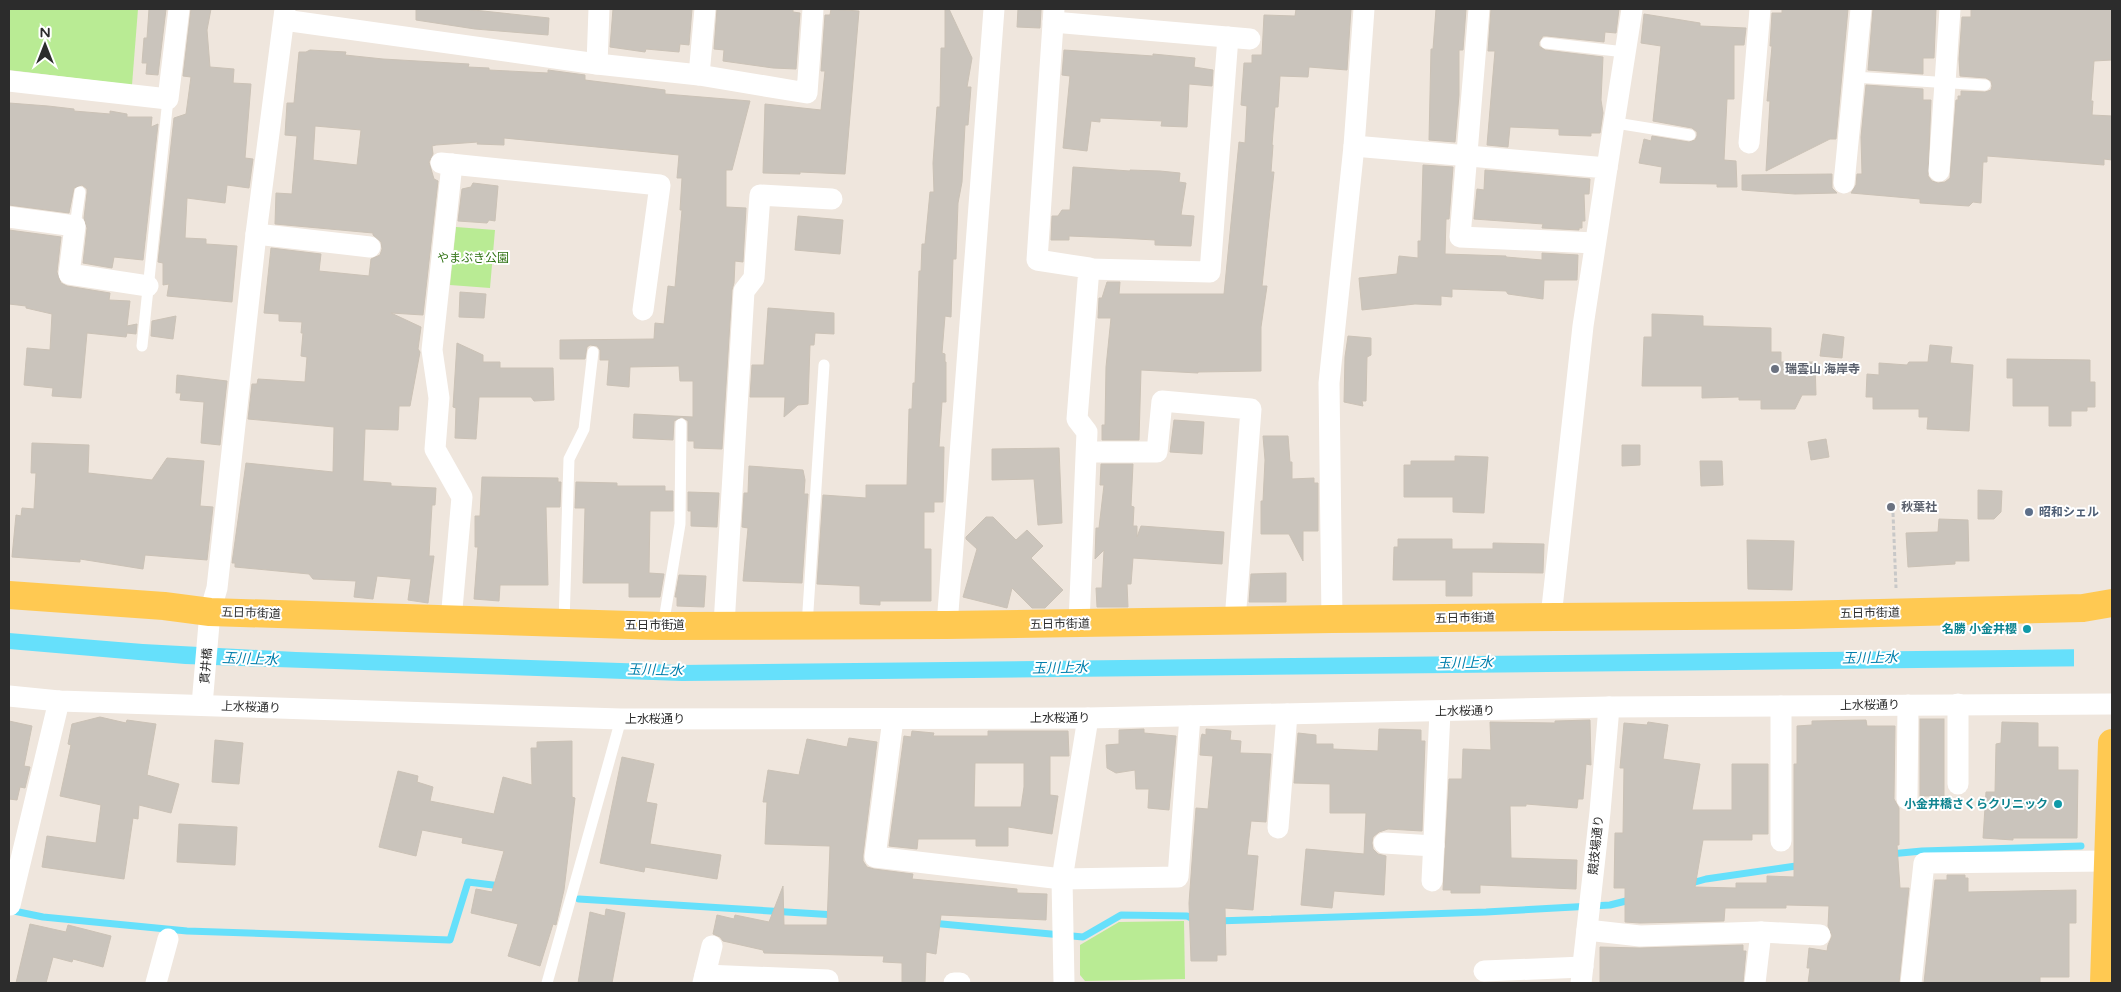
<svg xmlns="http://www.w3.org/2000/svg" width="2121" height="992" viewBox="0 0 2121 992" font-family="'Varela Round','Noto Sans JP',sans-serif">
  <rect width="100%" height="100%" fill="#efe6dd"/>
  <g fill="#b9eb94">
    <path d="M9 9H138L132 85 9 70Z"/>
    <path d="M456 227 495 230 490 288 450 285Z"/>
    <path d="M1184 921 1185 979 1085 981 1080 975V945L1119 922Z"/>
  </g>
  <path fill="#66e0fb" d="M9 633 143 644 296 652 680 665 2095 649 2112 666 682 681 185 664 9 649Z"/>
  <path fill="#efe6dd" d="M2074 647H2112V668L2074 669Z"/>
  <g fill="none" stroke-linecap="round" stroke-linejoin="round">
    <g stroke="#66e0fb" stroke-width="7">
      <path d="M1890 854 1922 851 2081 846"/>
      <path d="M1688 884 1706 879 1803 865"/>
      <path d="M579 899 836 915"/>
      <path d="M9 910 43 917 187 931 450 940 468 882 501 886"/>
      <path d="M1216 921 1486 912 1610 905 1634 899"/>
      <path d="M931 923 1083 937 1121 915 1187 916 1198 921"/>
    </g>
  </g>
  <g fill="#cac4bc" stroke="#cbc2b6" fill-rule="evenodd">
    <path d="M149 9H166L158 75 146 74 147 63H142L144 38H147Z"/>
    <path d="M191 9H211L207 30 210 67 234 69 233 83 251 84 245 158 253 159 249 188 227 185 225 203 187 198 185 238 206 239V244L237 246 232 302 167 296 169 284 163 285V263L158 262 174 118 186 114 191 77 183 76Z"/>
    <path d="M416 9H464L549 18 548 35 475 29 416 20Z"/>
    <path d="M613 9H692L689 45 680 44 679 52 646 49 645 52 610 47Z"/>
    <path d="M717 9H793V12L800 13 796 69 773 68 723 61 724 50 714 49Z"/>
    <path d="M831 9 859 11 845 174 800 172V174L763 173 765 104 821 110 825 71H821L825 15H830Z"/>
    <path d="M945 9H949L972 58 967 87H971L968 125H965L962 182 958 203 956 259H953L951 317 945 316 942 353 945 354V362H946V402H942L939 447H944L943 502H934V512H924V549H931V601H880V605L860 604V586L817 584 823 495 866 498V485H907L909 409H912L913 383H915L919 271H921L922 244H925L930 192H934L933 163 937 107H940L941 48H945Z"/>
    <path d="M1018 9 1041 10 1040 28 1017 27Z"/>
    <path d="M1296 9H1351L1347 70 1309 67 1308 77 1280 76 1278 107H1275L1272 145H1273L1271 172H1274L1262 286H1267L1261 327V371L1198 372V373L1141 370 1139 440H1102V425H1105L1106 367 1111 318H1098L1099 298H1102L1107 282H1120L1119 294H1224L1239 142 1245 143 1247 106 1241 105 1244 63H1252V55H1262L1264 15 1295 16Z"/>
    <path d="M1436 9H1466L1463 50H1459V95L1455 142 1429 140 1431 49H1433Z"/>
    <path d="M1491 9H1619L1616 33 1605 32 1604 42 1547 36H1543L1539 42V46L1545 50 1603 57 1601 100 1603 113 1600 133H1591V136L1559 135V129L1510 127 1508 147 1487 145 1495 51H1488Z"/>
    <path d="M1782 9H1848L1836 139H1830L1766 171 1770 101H1767L1772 46H1770L1772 13H1782Z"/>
    <path d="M1873 9H1936L1934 58H1923V74L1868 70Z"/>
    <path d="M1971 9H2112V60L2094 61 2091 101H2093L2092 115 2112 116V160L2104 159V165L1987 156V162H1983L1981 203 1973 202 1969 206 1920 203V199L1851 193 1856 185 1857 174H1862L1861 137 1866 85 1923 89V100H1931L1928 176 1932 181 1938 183 1945 182 1950 178 1956 100H1958V96H1961V91L1985 92 1991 90 1992 86 1991 81 1986 78 1960 76 1959 59 1962 17H1971Z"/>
    <path d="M1644 14 1700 23V26L1746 28 1744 45H1734V99H1727L1724 160 1736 161 1737 187H1717V184L1660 183 1662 167 1639 163 1644 139 1651 141 1652 136 1689 142 1695 140 1697 136V132L1692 128 1653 121 1661 46 1641 43Z"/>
    <path d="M310 50 346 52 345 55 383 59 469 64 468 67 489 68V70L548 73V70L585 75V80L665 90V94L750 101 732 170H726V207L746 208 743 262 735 261 734 283 732 290 722 449 694 448V441H688V421L682 417 674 421 673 440 633 438 634 414 693 417V381H680L679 366 630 367 629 387 607 385 609 360H600V350L597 346 590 345 587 347 585 359H560V340L654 339 655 323 664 324 668 286 675 287 682 210H680L682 178H677L679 155 504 138V145L477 144 478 142 436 145 432 146 433 154 429 162 434 179 438 181 423 315 391 313 421 327 418 349 420 352 410 406H399L398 430 365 429 363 481 391 483V486L436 488 435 505H432L429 556H434L428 603 408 600 411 579 377 576 373 599 354 597 356 581 313 579 309 574 235 567V563H232L246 463 333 472 334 427 248 419 252 384H257L258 379 305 382 307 357 301 356 303 333H301L302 322 279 321V314L264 313 271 248 321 254 319 271 369 276 371 259 380 255 382 249 381 242 373 235V233L275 224 276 193 292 194 297 136 285 135 287 103H294L299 52H306ZM315 126 361 130 357 165 313 160Z"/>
    <path d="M1064 50 1153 56V54L1195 58 1194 67 1213 70 1212 86 1189 84 1187 127 1161 126 1162 121 1100 118V122L1091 121 1087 151 1063 148 1070 76 1062 75Z"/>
    <path d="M9 103 48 106 74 109V111L110 114V111L127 114V117H152L151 127 158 124 143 260 114 257 112 268 83 263 87 228 84 218 87 193V189L82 185 74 188 69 213 9 205Z"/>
    <path d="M1423 165 1453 167 1449 219H1446L1445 254 1506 256V257L1542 260V253L1578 255 1577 280H1544L1543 299 1508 294 1506 291 1452 289V297L1441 296V305L1415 304 1362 310 1359 278 1397 274 1399 256 1418 258V241H1421Z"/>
    <path d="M1073 167 1130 171V170L1160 171 1180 173 1179 182 1186 183 1181 215 1194 216 1191 246 1155 245V240L1119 238 1069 236V240H1051L1052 216H1058L1062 210H1070Z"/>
    <path d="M1485 170 1590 179 1589 194H1584L1585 221H1582V228H1579V230L1542 228 1543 224 1474 219 1477 189 1484 190Z"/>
    <path d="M1832 174V188L1837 193 1795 194 1742 190V175Z"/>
    <path d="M473 183 498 186 495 221 489 220 487 223 458 221 462 189 471 187Z"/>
    <path d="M798 216 843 220 840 254 795 250Z"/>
    <path d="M9 230 61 237 57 272 61 283 67 286 110 293 109 300 130 301 127 326 137 324 136 334 127 333 126 337 87 333 81 398 52 396 53 388 24 385 27 348 50 350 52 314 26 308V306L9 304Z"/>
    <path d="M460 292 486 294 484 318 459 317Z"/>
    <path d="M768 308 834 313V334L815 333 814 345H810L808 404 798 405 784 417 785 397H750L752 365H764Z"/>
    <path d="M1652 314 1703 316V326L1771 328V352H1781V362H1815L1816 395H1802L1795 409H1761V400H1739V397L1702 398V386H1642L1644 337H1652Z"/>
    <path d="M176 316 173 339 151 336 152 321Z"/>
    <path d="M1823 334 1844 337 1842 358 1820 356Z"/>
    <path d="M1348 336 1371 338V355L1367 357 1366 401H1362L1363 406 1344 402 1345 357Z"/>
    <path d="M457 343 483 355V362H500V368H553L554 400 534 401 531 397H479L476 439 455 438 456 408 453 407Z"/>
    <path d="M1930 345 1952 347 1950 363 1973 365 1969 431 1927 429 1928 417H1919V409H1873V397H1866L1867 374 1879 375V363L1907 365 1909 362H1928Z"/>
    <path d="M2007 359 2090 360V382H2095V407H2087V411H2071V426H2049V406H2013V378H2007Z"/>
    <path d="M177 375 227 381 220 445 201 443 204 402 180 400 181 393H176Z"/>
    <path d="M1174 420 1204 422 1202 454 1170 452Z"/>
    <path d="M1263 436H1288L1290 462H1292V479L1314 478V483H1318V531H1303V561L1289 534H1261V501H1263L1265 460Z"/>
    <path d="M1826 439 1829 457 1811 460 1808 442Z"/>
    <path d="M32 443 89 445 88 473 152 480 167 458 204 461 200 506 213 507 207 560 145 555 143 569 80 559V562L12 557 16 515 21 516 22 508 34 509 36 473H31Z"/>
    <path d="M1622 445H1640V465L1622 466Z"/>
    <path d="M1059 448 1062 523 1038 525 1034 479 992 480V449Z"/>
    <path d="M1455 456 1488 457 1484 513 1453 512V497H1404V465H1411V461H1455Z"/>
    <path d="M1700 461H1722L1723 485 1701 486Z"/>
    <path d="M1101 464H1133L1131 506 1134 507 1133 526H1137V537L1141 526 1224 532 1222 564 1133 558 1131 584H1127L1128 607H1097L1096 588H1102L1104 550 1095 559 1096 528H1099L1104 485H1100Z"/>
    <path d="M749 466 803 470 805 480 804 494H808L802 583 743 581 748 528 742 527 744 493H748Z"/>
    <path d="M482 477 558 478V482H561L560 507H546L548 585H500L499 601 474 599 478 547H475V516H480Z"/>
    <path d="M576 482 617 483V486H665V491H673V511H650L649 573 664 574 660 597H629V583H583L585 508H575Z"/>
    <path d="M1978 490 2002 491 2001 512 1994 519H1978Z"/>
    <path d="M688 492 719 493 717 527 691 526V511H688Z"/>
    <path d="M986 517H993L1016 540 1027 530 1043 546 1031 558 1063 590 1045 608H1032L1012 588 1007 608 963 597 977 549 966 539V537Z"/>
    <path d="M1939 519 1968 520 1969 561H1955V564L1908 567 1906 533 1938 532Z"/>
    <path d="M1398 539H1452V549H1493V543L1544 544 1543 573 1472 572V596H1446V580H1393L1394 547H1398Z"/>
    <path d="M1747 540 1794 541 1792 590 1748 589Z"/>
    <path d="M1286 573V602H1249L1251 574Z"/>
    <path d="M679 575 706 576 704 607 677 606V597H675Z"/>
    <path d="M100 717 126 723 127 720 156 724 147 775 179 784 171 813 139 805 138 819 133 818 124 879 42 867 47 836 96 843 101 805 60 796 71 745 68 744 72 724Z"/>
    <rect x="1920" y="719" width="24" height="77"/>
    <path d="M1590 720 1591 765 1586 764 1583 799H1578L1577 808 1526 804V806H1510L1511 858 1577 860 1576 889 1480 885V893H1451V890H1443L1449 779H1462L1463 749 1491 750 1490 722 1555 723V721Z"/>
    <path d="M1866 720 1867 726H1895L1894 799 1899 808V845H1897L1900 888H1909L1899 983H1808L1810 968H1807L1809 948 1827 951 1828 945 1832 936 1828 926 1829 906 1786 905V908H1725L1724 921 1640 923 1625 922V888H1614L1615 833H1623L1624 768H1620L1624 723 1647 725 1648 722 1668 725 1663 759 1700 764 1692 810H1732V764H1768V834H1752V840H1703L1695 887 1736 888V883H1767V876L1794 877V764H1797V726L1812 725V721Z"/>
    <path d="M9 721 32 726 24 766 30 767 25 788 20 787 17 800 9 799Z"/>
    <path d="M2002 722 2038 723V747H2058V770H2078L2077 838H2013V840L1983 838 1986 792H1995L1996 744 2001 743Z"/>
    <path d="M1144 729V733L1176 736 1169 810 1148 808 1149 789H1136L1135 770 1116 773 1107 768 1106 745 1119 744V730Z"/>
    <path d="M1206 729 1231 731 1230 740 1241 741 1240 753 1271 754 1266 822 1251 821 1247 855 1258 856 1253 910 1225 908 1226 955H1217V961H1191L1189 903 1196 808 1208 809 1213 756 1200 755 1201 738 1202 734 1206 735Z"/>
    <path d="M1379 729 1421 730V741H1425L1422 831 1388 829 1379 832 1373 837 1372 843 1373 849 1378 854 1386 856 1384 895 1334 891 1332 908 1301 905 1306 849 1364 854 1366 813H1330V784L1294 783 1298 733 1316 735V744H1333V749L1378 751Z"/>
    <path d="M912 731 934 733 933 736H988V731H1068L1069 756H1050V795L1058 796 1052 834 1008 827V846H976V839H918L917 849 889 846 904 736 911 737ZM975 763H1024V787L1021 807H974Z"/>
    <path d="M849 738 877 742 863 855V861L867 867 874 869 913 874 912 879 1017 889V893L1047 894 1046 920 941 915 936 954 926 952 925 983H902V963L883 962 884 956 764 953 763 950 723 941 720 937 713 934 717 915 734 919 735 915 769 922 783 886 784 925H827L830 846 765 844 767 802H763L768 770 799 775 807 739 847 747Z"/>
    <path d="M215 740 243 743 239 784 212 782Z"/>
    <path d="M572 741V797L575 798 564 890 556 925 553 924 540 966 508 956 518 924 471 913 476 889 492 892 504 851 462 843 463 838 422 830 416 856 379 847 398 771 418 776 417 782 433 787 430 801 494 814 503 777 532 785 531 748H537V742Z"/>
    <path d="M622 757 654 764 646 802 657 804 650 844 721 855 717 879 645 867 644 872 600 863Z"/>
    <path d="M179 824 237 827 235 865 177 862Z"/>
    <path d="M1947 875H1965V878H1968V892L2076 890V923H2069V977H2040V983H1924L1935 880H1947Z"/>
    <path d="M606 909 625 913 612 983H578L590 912 605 916Z"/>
    <path d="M30 924 66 932 68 925 111 936 103 967 73 959 72 962 53 957 46 983H16Z"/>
    <path d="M1743 945V951H1746L1743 983H1600V947L1640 948Z"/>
  </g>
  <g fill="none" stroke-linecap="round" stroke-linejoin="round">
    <path stroke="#c8c8c8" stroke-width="3" stroke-dasharray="4 2.5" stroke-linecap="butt" d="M1893 513 1896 588"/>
    <g stroke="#fff" stroke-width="11">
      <path d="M1546 43 1625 52"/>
      <path d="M1853 77 1985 85"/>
      <path d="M1616 123 1690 135"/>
      <path d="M75 226 80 192"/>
      <path d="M142 346 168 99"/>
      <path d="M564 624 569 459 584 429 593 352"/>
      <path d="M663 626 680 524 681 424"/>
      <path d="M807 626 824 365"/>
      <path d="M547 983 621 719"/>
    </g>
    <g stroke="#fff" stroke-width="21">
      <path d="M1054 9 1037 260 1089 268 1077 419 1087 432 1079 624"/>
      <path d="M1479 9 1460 237 1595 243"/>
      <path d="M284 20 597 64 699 75 807 93 813 9"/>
      <path d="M1053 22 1250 39"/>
      <path d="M597 64 599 9"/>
      <path d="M699 75 705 9"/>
      <path d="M9 81 168 99 179 9"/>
      <path d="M1749 143 1760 9"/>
      <path d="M1354 146 1607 168 1583 326 1551 617"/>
      <path d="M441 163 660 185 643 310"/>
      <path d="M1607 168 1632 9"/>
      <path d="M1939 171 1950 9"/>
      <path d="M1844 183 1861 9"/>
      <path d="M9 217 75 226 69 274 148 286"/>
      <path d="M256 234 370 247"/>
      <path d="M1089 269 1210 272 1228 37"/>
      <path d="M1087 452H1157L1162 401 1251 409 1235 621"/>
      <path d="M1332 619 1329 383 1354 146 1364 9"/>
      <path d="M451 620 462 497 435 449 439 398 432 350 452 164"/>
      <path d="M724 625 744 291 754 278 760 195 832 199"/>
      <path d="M947 625 994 9"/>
      <path d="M9 696 59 701 621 719 1088 718 1609 707 2112 704"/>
      <path d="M202 705 210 612 217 588 256 234 285 9"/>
      <path d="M1781 706V841"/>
      <path d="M893 719 875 857 1062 879 1178 877 1190 716"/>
      <path d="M1958 784V704"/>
      <path d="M1907 799 1908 705"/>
      <path d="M1278 828 1287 714"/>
      <path d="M1384 843 1434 846"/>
      <path d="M1432 881 1440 712"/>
      <path d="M10 905 59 701"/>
      <path d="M1587 930 1640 936 1761 932 1820 935"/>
      <path d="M1484 971 1583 967"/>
      <path d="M705 975 828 980V983"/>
      <path d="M156 983 168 939"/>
      <path d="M703 983 712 946"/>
      <path d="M954 983H960"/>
      <path d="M1064 983 1062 879 1088 718"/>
      <path d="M1581 983 1600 812 1609 707"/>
      <path d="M1755 983 1761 932"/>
      <path d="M1911 983 1924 863 2108 861"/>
    </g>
    <g stroke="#ffc952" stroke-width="28">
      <path d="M9 595 164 606 210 612 663 626 947 625 1332 619 1797 615 2083 608 2112 603"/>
      <path d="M2104 983 2112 743"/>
    </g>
  </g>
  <g fill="#6b7280" stroke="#fff" stroke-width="2">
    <circle cx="1775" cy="369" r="5"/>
    <circle cx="1891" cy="507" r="5"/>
  </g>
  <circle fill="#5c6f8a" stroke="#fff" stroke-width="2" cx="2029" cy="512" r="5"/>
  <g fill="#0f9aa8" stroke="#fff" stroke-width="2">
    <circle cx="2027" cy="629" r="5"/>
    <circle cx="2058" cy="804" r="5"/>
  </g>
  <g text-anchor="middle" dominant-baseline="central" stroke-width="4" stroke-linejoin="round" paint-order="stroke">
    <g font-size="12" fill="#2f7213" stroke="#fff">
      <text x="473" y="258">やまぶき公園</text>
    </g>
    <g font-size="12" font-weight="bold" fill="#5b616d" stroke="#fff" text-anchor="start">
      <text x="1785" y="369">瑞雲山 海岸寺</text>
      <text x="1901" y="507">秋葉社</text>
    </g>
    <g font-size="12" font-weight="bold" fill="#4e5e75" stroke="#fff" text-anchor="start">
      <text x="2039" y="512">昭和シェル</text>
    </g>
    <g font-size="12" fill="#2c2c2c" stroke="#fff">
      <text transform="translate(251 613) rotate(2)">五日市街道</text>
      <text transform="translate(1870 613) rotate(-1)">五日市街道</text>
      <text transform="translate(1465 618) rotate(-1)">五日市街道</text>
      <text transform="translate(1060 624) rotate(-1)">五日市街道</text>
      <text x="655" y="625">五日市街道</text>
      <text transform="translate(206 666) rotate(-85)">貫井橋</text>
      <text transform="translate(1870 705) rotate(-1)">上水桜通り</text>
      <text transform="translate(251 707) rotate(2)">上水桜通り</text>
      <text transform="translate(1465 711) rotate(-1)">上水桜通り</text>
      <text x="1060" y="718">上水桜通り</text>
      <text x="655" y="719">上水桜通り</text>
      <text transform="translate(1596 845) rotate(-84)">競技場通り</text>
    </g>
    <g font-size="12" font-weight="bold" fill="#0d838f" stroke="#fff" text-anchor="end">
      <text x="2017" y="629">名勝 小金井櫻</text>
      <text x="2048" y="804">小金井橋さくらクリニック</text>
    </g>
    <g font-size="14" font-style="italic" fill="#007fac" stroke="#fff">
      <text transform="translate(1870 658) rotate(-1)">玉川上水</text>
      <text transform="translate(250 659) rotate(2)">玉川上水</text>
      <text transform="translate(1465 663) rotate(-1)">玉川上水</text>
      <text transform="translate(1060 668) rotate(-1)">玉川上水</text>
      <text transform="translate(655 670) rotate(1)">玉川上水</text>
    </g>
  </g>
  <rect width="2121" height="992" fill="none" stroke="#2c2c2c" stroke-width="20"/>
  <g transform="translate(45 45)" stroke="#ffffff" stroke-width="4" paint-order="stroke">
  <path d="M0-4L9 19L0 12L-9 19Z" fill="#2c2c2c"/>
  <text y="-8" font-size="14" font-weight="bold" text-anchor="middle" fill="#2c2c2c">N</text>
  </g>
</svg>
